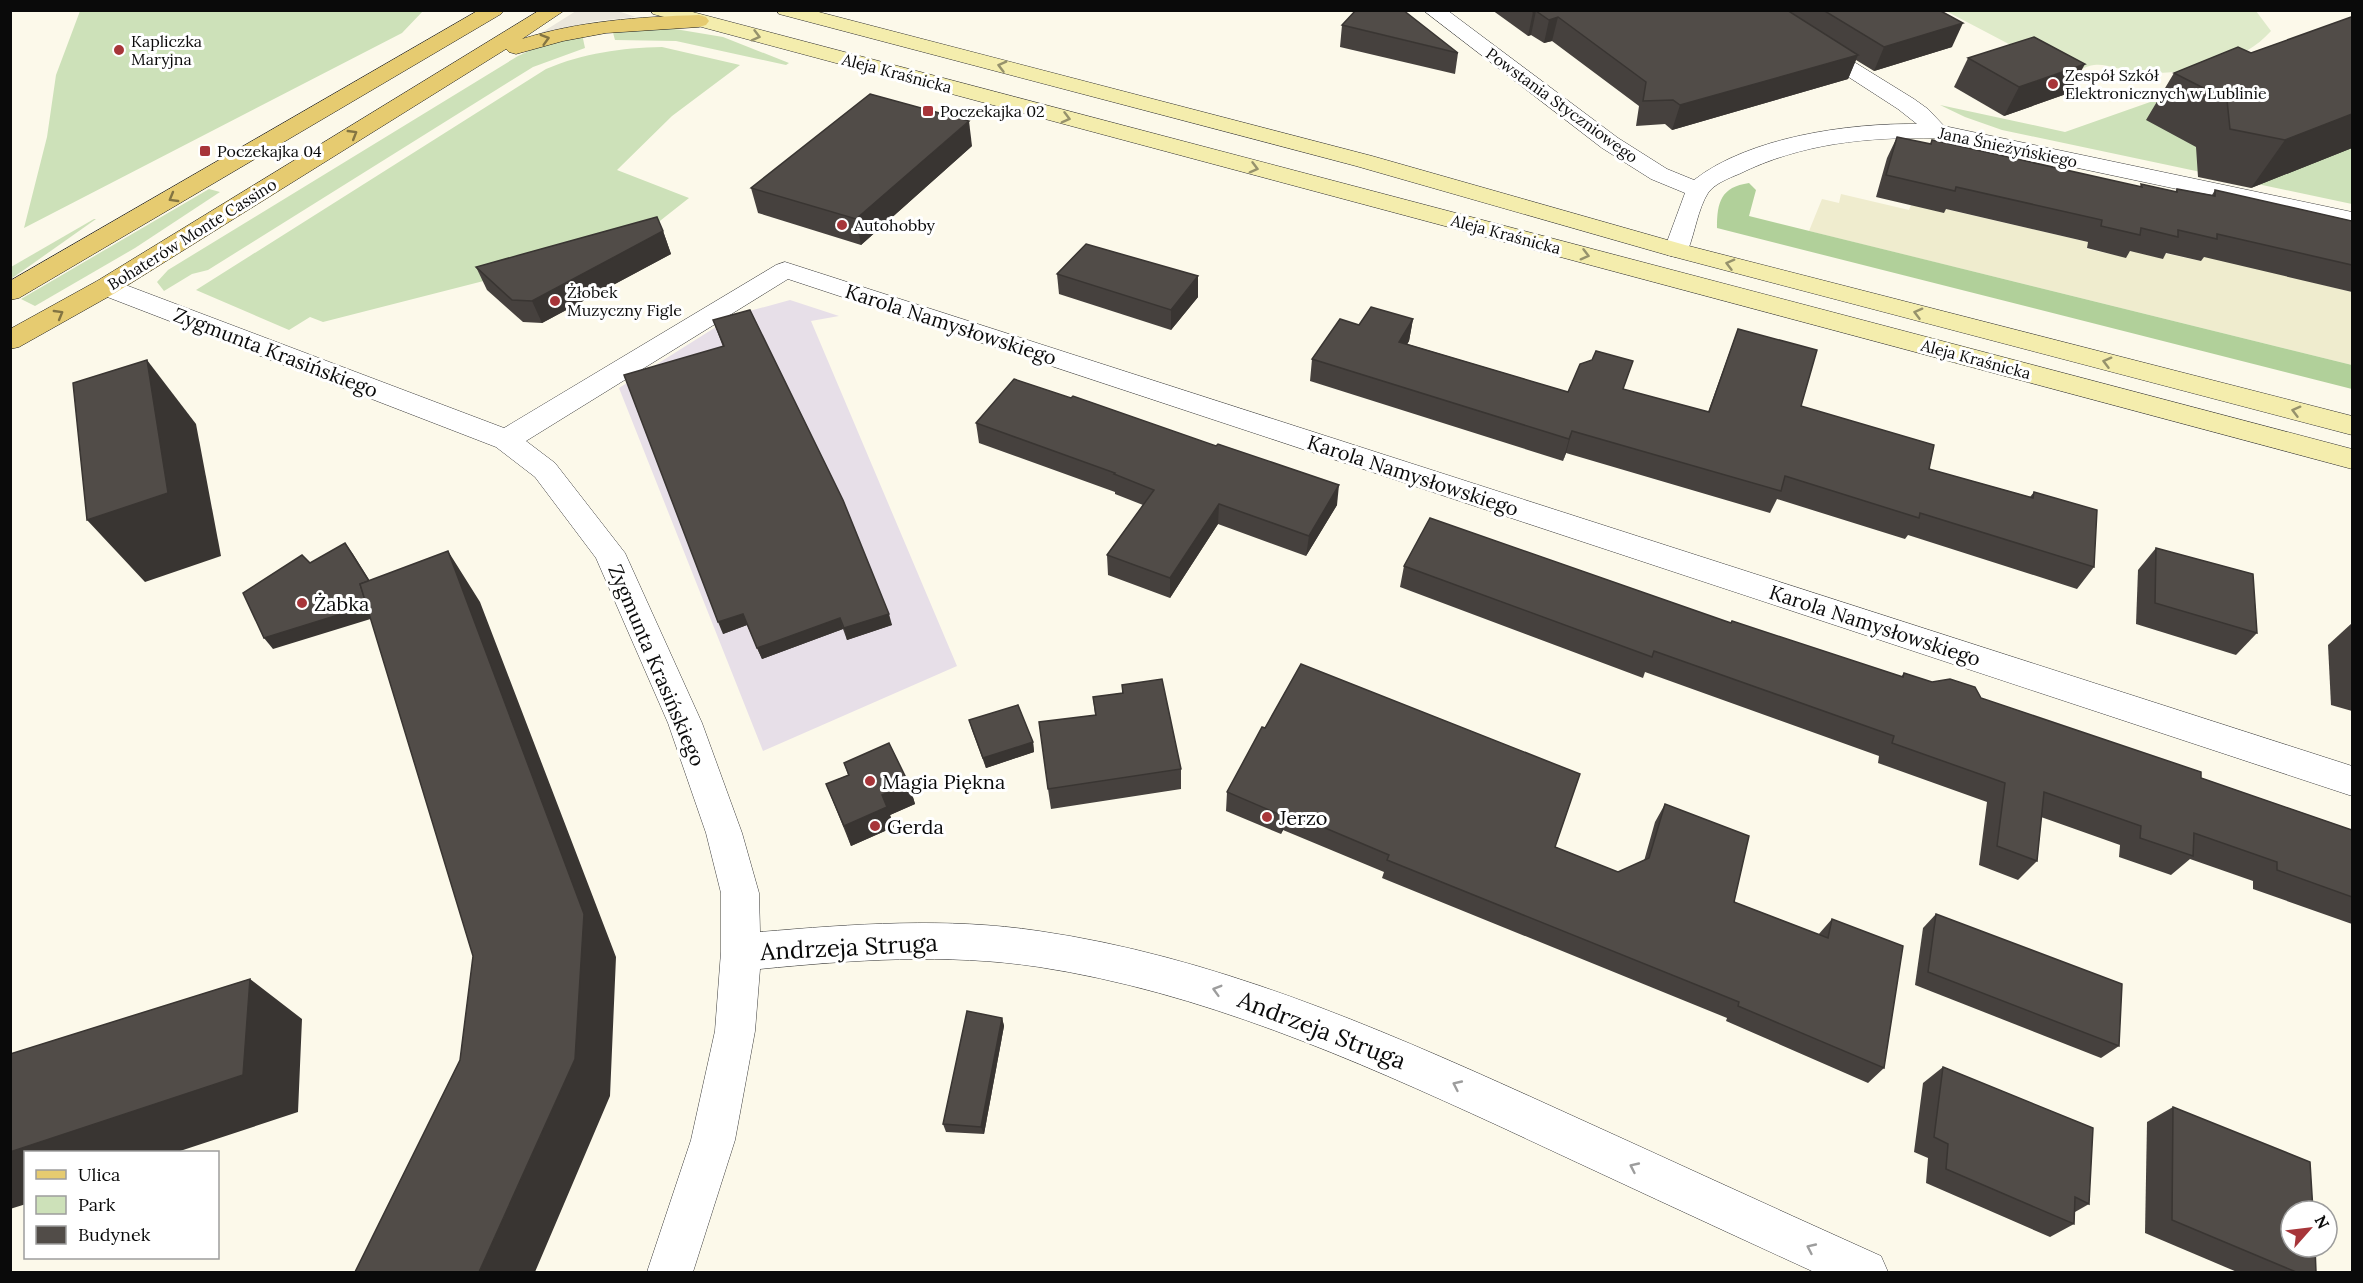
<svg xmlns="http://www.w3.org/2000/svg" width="2363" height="1283" viewBox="0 0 2363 1283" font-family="Lora,serif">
  <rect width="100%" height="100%" fill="#fcf9ea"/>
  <path fill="#e7dfe8" d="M790 300 839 316 811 321 957 666 763 751 619 388 735 315Z"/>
  <path fill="#efecce" d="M1841 194 1909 210 1911 205 1945 209 2088 242 2087 249 2125 257 2126 251 2163 253 2201 261V255L2352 292V365L1809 231 1822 199 1839 203Z"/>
  <g fill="#cde1b9">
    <path d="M80 11V10L423 11 402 33 24 228 47 137 56 75Z"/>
    <path d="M657 26 723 37 789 63 786 65 676 41 615 40 612 29Z"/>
    <path d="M2352 31V204L2002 130 1965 117 1940 105 2065 132Z"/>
    <path d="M582 34 585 48 533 67 208 270 192 274 164 291 157 282 168 270 518 56 537 47Z"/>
    <path d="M662 47 740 65 672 116 617 170 689 198 656 224 640 241 323 322 310 317 289 330 196 290 546 69C584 53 621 48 662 47Z"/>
    <path d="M209 189 220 192 135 248 35 306 21 299Z"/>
    <path d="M94 219H96L11 279V267Z"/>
  </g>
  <path fill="#b1d09a" d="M1749 183 1756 190 1749 216 2352 365V389L1717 228C1717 202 1721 187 1749 183Z"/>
  <path fill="#deeac9" d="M1946 11H2256L2271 31C2239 67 2181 76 2135 72 2122 71 2106 63 2094 65 2086 66 2076 72 2068 75Z"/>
  <path fill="#eae6db" d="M576 11H618L636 17 596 21 541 33Z"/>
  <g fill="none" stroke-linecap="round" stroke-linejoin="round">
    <g stroke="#3d3d3d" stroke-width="1">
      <g id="street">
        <path d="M1423 10H1447L1618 138 1667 169 1694 180C1749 137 1849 123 1917 124L1898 109 1745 10H1770L1914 99 1928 109 1944 126 2352 212V226L1936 138C1867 137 1802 143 1739 174 1729 178 1714 184 1708 193 1698 209 1695 232 1688 250L1685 255 1676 257 1667 255 1664 250 1685 193 1651 179 1602 148Z"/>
        <path d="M785 262 2352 766V796L788 279 526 441 555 463 625 553 702 723 742 833 759 893 760 932C853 924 947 917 1039 931 1211 956 1372 1025 1529 1096 1646 1149 1763 1203 1881 1256L1888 1272H1814C1709 1224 1604 1175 1499 1126 1351 1058 1201 992 1039 967 947 953 852 960 760 969L755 1031 735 1140 693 1272H647L691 1140 715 1031 721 952V893L706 833 668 723 596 558 535 477 496 447 97 293 93 287 97 281 106 279 115 281 504 428 776 265Z"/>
      </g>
    </g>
    <g stroke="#2c2c2c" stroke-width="1">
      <g id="secondary">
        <path d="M650 10H685L2352 449V469L653 14Z"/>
        <path d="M776 10H811L1372 156 1685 245 2352 416V435L1667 255 1356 166 779 14Z"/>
      </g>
    </g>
    <g stroke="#1b1b1b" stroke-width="1">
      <g id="primary">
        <path d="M479 10H504L501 14 19 298 10 300V281Z"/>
        <path d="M540 10H565L522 39C579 21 639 17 699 15L706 17 709 21 706 25 699 27 606 33 563 41 516 54 509 52 506 49 115 293 19 347 10 349V329L97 281Z"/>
      </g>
    </g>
    <use href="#street" fill="#fff" fill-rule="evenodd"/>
    <use href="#secondary" fill="#f4edad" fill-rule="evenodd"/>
    <use href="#primary" fill="#e6cb70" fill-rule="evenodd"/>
  </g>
  <g fill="#46413e">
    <path d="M1492 10H1939L1952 47 1874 71 1856 60 1848 79 1672 130 1665 124 1636 126 1639 106 1552 41 1544 43 1531 35 1528 36Z"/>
    <path d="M2352 17V148L2251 188 2198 177 2196 147 2146 120 2174 73 2251 53Z"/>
    <path d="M1342 25 1458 53 1455 74 1340 47Z"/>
    <path d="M1968 58 2069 93 2004 116 1954 87Z"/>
    <path d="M1897 137 1930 144 1932 140 2140 187 2141 184 2175 192 2177 189 2212 195 2215 190 2352 221V292L2204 257 2201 261 2166 253 2163 259 2130 251 2126 258 2087 248 2088 242 1946 209 1944 213 1876 197 1887 158Z"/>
    <path d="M972 146 861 245 758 213 751 188Z"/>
    <path d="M663 231 671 254 542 323 523 322 487 290 476 267Z"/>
    <path d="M1057 274 1198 297 1171 330 1059 294Z"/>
    <path d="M1413 319 1409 341 1407 344 1568 392 1623 389 1708 412 1738 329 1801 406 1929 469 2030 497 2034 492 2094 567 2077 589 1908 535 1905 539 1777 499 1770 513 1566 453 1563 461 1310 381 1312 359 1359 325Z"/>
    <path d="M713 320 892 625 847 640 843 629 762 659 747 625 723 634V347Z"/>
    <path d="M976 423 1337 505 1306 556 1218 524 1170 598 1108 575 1107 555 1143 505 1115 494V492L979 443Z"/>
    <path d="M2156 548 2257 633 2236 655 2136 624 2138 570Z"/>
    <path d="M1404 566 1731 623 1901 677 1904 673 1981 698 2201 778 2352 830V924L2253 889V881L2190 859 2171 875 2119 857 2120 845 2041 817 2037 861 2018 880 1979 865 1987 802 1878 763 1879 756 1645 672 1643 678 1400 587Z"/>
    <path d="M2352 623V711L2331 705 2328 645Z"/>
    <path d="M1122 685 1181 769V789L1051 809 1048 789 1095 715 1093 697 1122 693Z"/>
    <path d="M969 720 1033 742 1034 752 986 768 972 730Z"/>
    <path d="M844 763 909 784 915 804 890 815 894 827 851 846 826 784 848 775Z"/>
    <path d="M1227 792 1555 847 1618 872 1644 861 1655 822 1665 804 1734 902 1818 935 1832 919 1884 1068 1868 1083 1726 1021 1727 1018 1382 878 1384 872 1283 830 1281 834 1226 811Z"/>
    <path d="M1936 914 2119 1046 2101 1058 1915 985 1923 928Z"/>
    <path d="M1002 1018 1004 1026 984 1134 946 1132 943 1124Z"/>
    <path d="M1943 1067 2089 1204 2075 1212 2074 1224 2050 1237 1926 1183 1928 1158 1914 1152 1923 1083Z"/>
    <path d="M2173 1107 2316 1272H2237L2145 1233 2147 1122Z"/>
  </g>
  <g fill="#393532">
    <path d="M1536 11 1531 35 1528 36 1533 12Z"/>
    <path d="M1558 17 1552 41 1544 43 1549 20Z"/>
    <path d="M1963 23 1952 47 1874 71 1884 47Z"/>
    <path d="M1858 55 1848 79 1672 130 1680 105Z"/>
    <path d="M2085 64 2069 93 2004 116 2019 87Z"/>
    <path d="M2352 114V148L2251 188 2285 140Z"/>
    <path d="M969 121 972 146 861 245 856 219Z"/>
    <path d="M663 231 671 254 542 323 532 301Z"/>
    <path d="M1198 276V297L1171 330V310Z"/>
    <path d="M1413 319 1409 341 1396 364 1399 342Z"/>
    <path d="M147 360 196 424 221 556 145 582 87 520Z"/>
    <path d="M1572 431 1566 453 1563 461 1569 439Z"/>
    <path d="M1339 485 1337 505 1306 556 1309 536Z"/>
    <path d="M1219 504 1218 524 1170 598V578Z"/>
    <path d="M345 543 353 554 390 613 273 649 264 638Z"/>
    <path d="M448 551 480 602 616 957 610 1096 535 1272H479L575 1059Z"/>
    <path d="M743 614 747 625 723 634 718 622Z"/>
    <path d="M889 614 892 625 847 640 844 628Z"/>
    <path d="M840 618 843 629 762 659 757 648Z"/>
    <path d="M1033 742 1034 752 986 768 983 758Z"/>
    <path d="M909 784 915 804 890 815 894 827 851 846 844 826 882 795Z"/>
    <path d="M1285 811 1283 830 1281 834 1283 816Z"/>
    <path d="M250 979 302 1019 298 1112 177 1152H26V1204L10 1209V1152Z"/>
    <path d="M1002 1018 1004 1026 984 1134 981 1127Z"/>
  </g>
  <g fill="#514c48" stroke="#393532" stroke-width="1.5">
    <path d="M1356 10H1403L1458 53 1342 25Z"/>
    <path d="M1531 10H1787L1858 55 1680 105 1673 100 1643 101 1646 82 1558 17 1549 20 1536 11 1533 12Z"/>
    <path d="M1823 10H1939L1963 23 1884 47Z"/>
    <path d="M2351 17H2352V114L2285 140 2230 129 2227 100 2174 73 2238 47 2251 53Z"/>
    <path d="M2034 37 2085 64 2019 87 1968 58Z"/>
    <path d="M870 94 969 121 856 219 751 188Z"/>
    <path d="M1897 137 1931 144 1932 140 2142 187 2141 184 2177 192V189L2215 196V190L2352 221V265L2217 234V239L2178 230V237L2141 228 2140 235 2101 226 2102 220 1956 187 1955 191 1886 175Z"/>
    <path d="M657 217 663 231 532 301 512 300 476 267Z"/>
    <path d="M1086 244 1198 276 1171 310 1057 274Z"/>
    <path d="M1371 307 1413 319 1399 342 1568 392 1580 364 1592 360 1596 351 1633 361 1623 389 1709 412 1738 329 1817 350 1801 406 1934 445 1929 469 2033 498 2034 492 2097 510 2094 567 1920 513 1919 518 1785 476 1781 491 1572 431 1569 439 1312 359 1340 319 1359 325Z"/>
    <path d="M750 310 843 500 889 614 844 628 840 618 757 648 743 614 718 622 624 375 724 346 713 320Z"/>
    <path d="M147 360 168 493 87 520 73 383Z"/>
    <path d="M1014 379 1071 398 1073 396 1216 446 1218 444 1339 485 1309 536 1219 504 1170 578 1107 555 1154 490 1114 474 1115 473 976 423Z"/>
    <path d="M1430 518 1731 623 1732 621 1903 677 1904 673 1932 682 1950 679 1975 687 1981 698 2201 772V778L2352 830V897L2277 870V862L2194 833 2193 856 2140 838 2141 826 2044 792 2037 861 1997 846 2005 783 1892 743 1894 736 1654 651 1652 657 1404 566Z"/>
    <path d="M345 543 369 581 360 584 367 606 264 638 243 593 302 555 310 563Z"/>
    <path d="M2156 548 2253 574 2257 633 2155 603Z"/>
    <path d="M448 551 584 914 575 1059 479 1272H355L460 1060 473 956 360 584Z"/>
    <path d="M1301 664 1580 774 1555 847 1618 872 1649 858 1665 804 1749 836 1734 902 1828 938 1832 919 1903 946 1884 1068 1738 1006 1739 1002 1387 860 1389 855 1285 811 1283 816 1227 792 1262 727 1265 728Z"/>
    <path d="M1162 679 1181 769 1048 789 1039 722 1096 715 1093 697 1123 693 1122 685Z"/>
    <path d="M1018 705 1033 742 983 758 969 720Z"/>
    <path d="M889 743 909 784 882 795 887 807 844 826 826 784 849 775 844 763Z"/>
    <path d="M1936 914 2122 984 2119 1046 1928 972Z"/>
    <path d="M250 979 243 1075 10 1152V1054Z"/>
    <path d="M967 1011 1002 1018 981 1127 943 1124Z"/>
    <path d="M1943 1067 2093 1128 2089 1204 2075 1197 2074 1224 1946 1169 1948 1144 1934 1137Z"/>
    <path d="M2173 1107 2310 1162 2313 1211H2291V1247H2315L2316 1272H2296L2172 1220Z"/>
  </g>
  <defs><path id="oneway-chevron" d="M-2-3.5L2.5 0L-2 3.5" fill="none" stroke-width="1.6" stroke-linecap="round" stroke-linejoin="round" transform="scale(1.5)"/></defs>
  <g stroke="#96926c">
    <use href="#oneway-chevron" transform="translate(756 36) rotate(15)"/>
    <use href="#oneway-chevron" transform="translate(1002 66) rotate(-165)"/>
    <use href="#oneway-chevron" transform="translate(1066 118) rotate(15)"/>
    <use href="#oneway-chevron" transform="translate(1254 168) rotate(15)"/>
    <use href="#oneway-chevron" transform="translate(1585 255) rotate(15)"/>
    <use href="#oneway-chevron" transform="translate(1730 264) rotate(-165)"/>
    <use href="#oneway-chevron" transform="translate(1918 313) rotate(-165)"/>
    <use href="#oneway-chevron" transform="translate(2107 362) rotate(-165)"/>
    <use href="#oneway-chevron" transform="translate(2296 411) rotate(-165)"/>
  </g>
  <g stroke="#837442">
    <use href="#oneway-chevron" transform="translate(545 39) rotate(-16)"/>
    <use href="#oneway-chevron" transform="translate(353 134) rotate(-31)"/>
    <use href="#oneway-chevron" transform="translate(173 198) rotate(150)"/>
    <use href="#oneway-chevron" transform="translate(59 314) rotate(-30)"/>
  </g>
  <g stroke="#9d9d9d">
    <use href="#oneway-chevron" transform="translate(1217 990) rotate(-164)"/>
    <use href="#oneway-chevron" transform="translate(1457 1085) rotate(-155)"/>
    <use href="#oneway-chevron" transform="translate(1634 1167) rotate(-155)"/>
    <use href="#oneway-chevron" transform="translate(1811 1248) rotate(-155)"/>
  </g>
  <g fill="#a73539" stroke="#fff" stroke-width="2">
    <circle cx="119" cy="50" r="6"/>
    <circle cx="2053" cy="84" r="6"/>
    <rect x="922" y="105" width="12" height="12" rx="3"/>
    <rect x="199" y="145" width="12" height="12" rx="3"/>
    <circle cx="842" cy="225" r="6"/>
    <circle cx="555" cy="301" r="6"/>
    <circle cx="302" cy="603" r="6"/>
    <circle cx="870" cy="781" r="6"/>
    <circle cx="1267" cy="817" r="6"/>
    <circle cx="875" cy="826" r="6"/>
  </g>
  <g text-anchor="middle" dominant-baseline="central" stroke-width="6" stroke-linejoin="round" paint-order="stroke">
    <g font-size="16" fill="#0a0a0a" stroke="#fff" text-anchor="start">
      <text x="131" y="41">Kapliczka<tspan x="131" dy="18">Maryjna</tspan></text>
      <text x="2065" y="75">Zespół Szkół<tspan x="2065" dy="18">Elektronicznych w Lublinie</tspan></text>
      <text x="940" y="111">Poczekajka 02</text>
      <text x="217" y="151">Poczekajka 04</text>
      <text x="854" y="225">Autohobby</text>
      <text x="567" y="292">Żłobek<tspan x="567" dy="18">Muzyczny Figle</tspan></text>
    </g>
    <g font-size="16" fill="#0a0a0a" stroke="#fff">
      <text transform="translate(897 73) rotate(15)">Aleja Kraśnicka</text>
      <text transform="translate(1562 105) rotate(36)">Powstania Styczniowego</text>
      <text transform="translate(2008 147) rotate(12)">Jana Śnieżyńskiego</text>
      <text transform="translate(192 234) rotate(-32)">Bohaterów Monte Cassino</text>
      <text transform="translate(1506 234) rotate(15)">Aleja Kraśnicka</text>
      <text transform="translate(1976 359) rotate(15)">Aleja Kraśnicka</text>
    </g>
    <g font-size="20" fill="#0a0a0a" stroke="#fff">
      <text transform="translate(951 324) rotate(18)">Karola Namysłowskiego</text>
      <text transform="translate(276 352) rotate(21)">Zygmunta Krasińskiego</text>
      <text transform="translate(1413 475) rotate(18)">Karola Namysłowskiego</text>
      <text transform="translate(1875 625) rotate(18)">Karola Namysłowskiego</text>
      <text transform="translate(657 665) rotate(67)">Zygmunta Krasińskiego</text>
    </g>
    <g font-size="20" fill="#0a0a0a" stroke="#fff" text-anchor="start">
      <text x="314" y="603">Żabka</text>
      <text x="882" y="781">Magia Piękna</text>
      <text x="1279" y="817">Jerzo</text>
      <text x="887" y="826">Gerda</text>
    </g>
    <g font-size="24" fill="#0a0a0a" stroke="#fff">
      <text transform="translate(849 947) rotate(-3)">Andrzeja Struga</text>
      <text transform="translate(1322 1030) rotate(21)">Andrzeja Struga</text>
    </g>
  </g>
  <rect width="2363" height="1283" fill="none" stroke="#0a0a0a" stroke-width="24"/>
  <rect x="24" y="1151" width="195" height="108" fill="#ffffff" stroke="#9d9d9d" stroke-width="1.5"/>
  <rect x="36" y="1170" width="30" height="9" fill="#e6cb70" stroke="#9d9d9d" stroke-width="1.5"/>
  <text x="78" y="1181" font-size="18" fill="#0a0a0a">Ulica</text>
  <rect x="36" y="1196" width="30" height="18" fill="#cde1b9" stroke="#9d9d9d" stroke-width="1.5"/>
  <text x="78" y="1211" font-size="18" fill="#0a0a0a">Park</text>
  <rect x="36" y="1226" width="30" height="18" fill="#514c48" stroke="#9d9d9d" stroke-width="1.5"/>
  <text x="78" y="1241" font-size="18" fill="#0a0a0a">Budynek</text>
  <g transform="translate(2309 1229) rotate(62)"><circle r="28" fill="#ffffff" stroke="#9d9d9d" stroke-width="1.5"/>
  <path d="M0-4.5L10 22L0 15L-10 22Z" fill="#a73539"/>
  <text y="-9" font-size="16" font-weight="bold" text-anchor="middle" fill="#0a0a0a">N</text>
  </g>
</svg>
